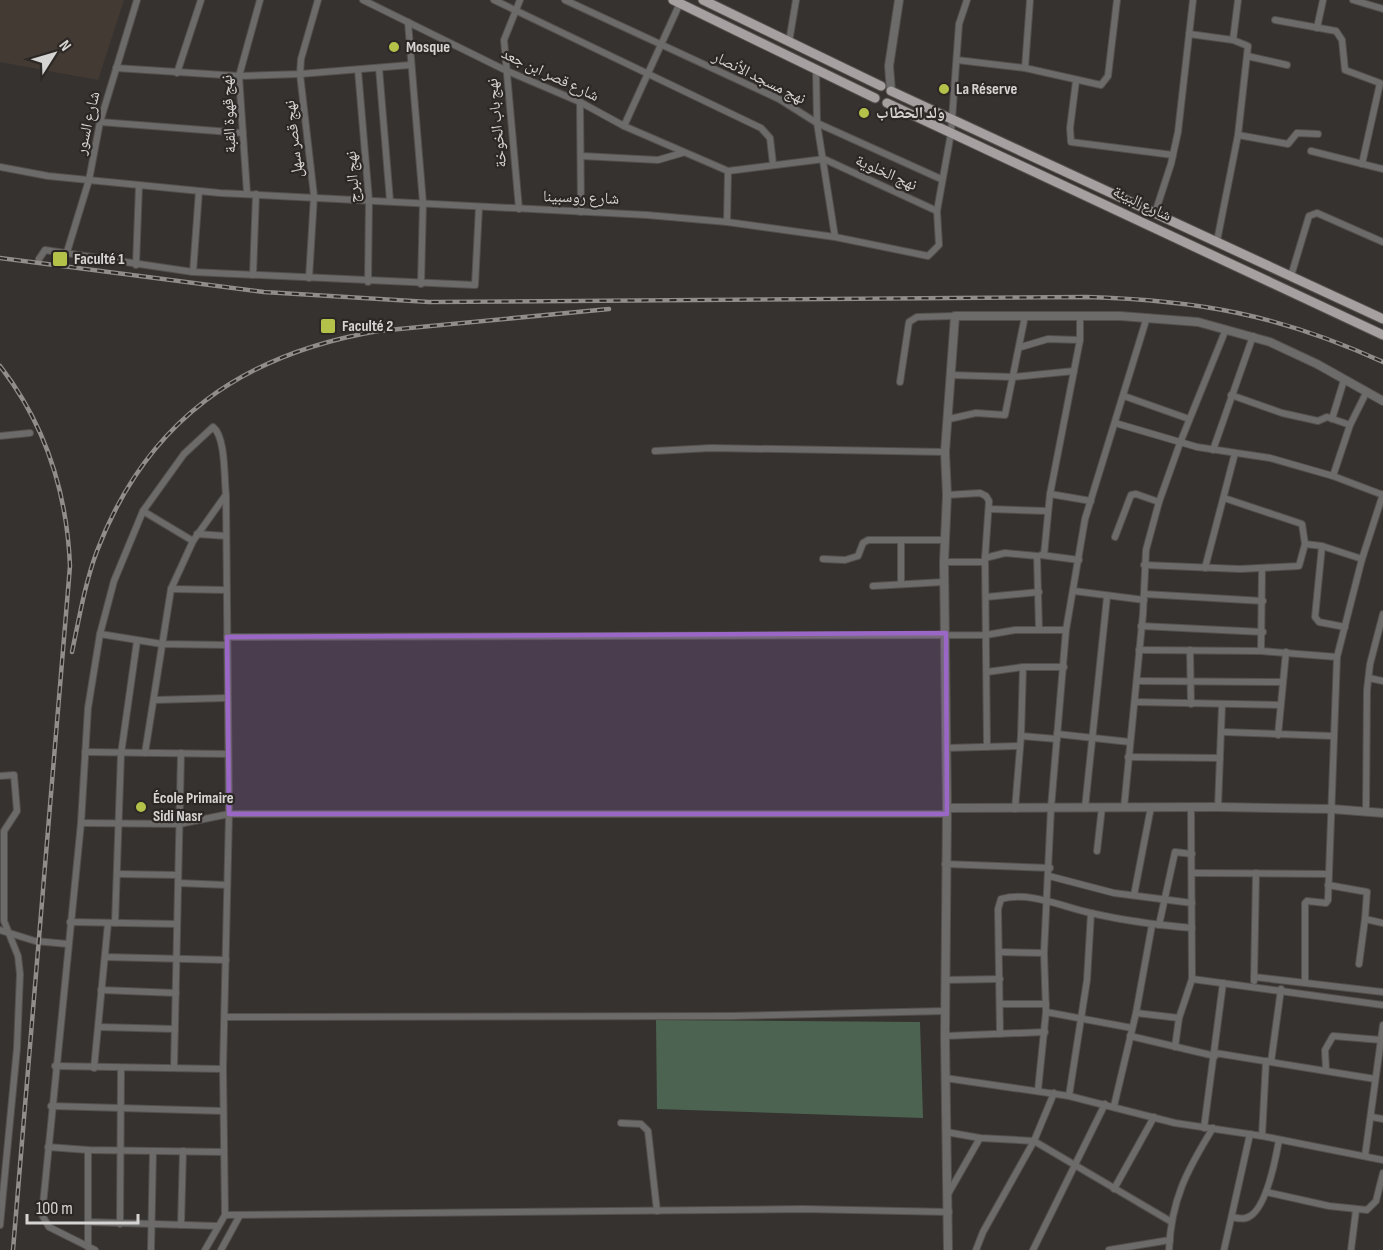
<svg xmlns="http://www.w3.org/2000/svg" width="1383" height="1250" viewBox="0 0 1383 1250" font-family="'Sofia Sans Condensed','Noto Naskh Arabic',sans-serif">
  <rect width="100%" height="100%" fill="#36322f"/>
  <path fill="#443a34" d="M0 0H124L98 80 0 62Z"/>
  <path fill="#4c6351" d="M656 1020 920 1022 923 1118 657 1109Z"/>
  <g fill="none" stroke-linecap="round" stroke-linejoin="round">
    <g stroke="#534f4c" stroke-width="8">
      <g id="minor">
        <path d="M363 0 505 70 580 102 624 126 728 171"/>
        <path d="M494 0 761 128 770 138 773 164"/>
        <path d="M565 0 779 99 817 123 941 179"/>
        <path d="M1353 0 1383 9"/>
        <path d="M1275 20 1336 31 1342 40 1345 70 1380 83 1362 164"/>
        <path d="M408 22 423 203 421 284"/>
        <path d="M1317 28 1323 0"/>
        <path d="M1189 34 1233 40 1248 46 1238 135 1217 241"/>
        <path d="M1233 40 1238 0"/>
        <path d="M789 42 796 0"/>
        <path d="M1247 56 1287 65"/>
        <path d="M957 60 1025 68 1101 85 1108 76 1117 0"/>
        <path d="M116 68 239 76 300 74 410 65"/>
        <path d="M379 68 390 201"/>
        <path d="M1025 68 1030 0"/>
        <path d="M816 69 817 123 835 237"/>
        <path d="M358 70 369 200 368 282"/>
        <path d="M177 73 201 0"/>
        <path d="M1076 81 1070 128 1071 142 1173 155"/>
        <path d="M580 102 581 212"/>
        <path d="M100 122 243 133"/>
        <path d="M624 126 680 3"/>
        <path d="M1238 135 1288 144 1297 133 1318 134"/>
        <path d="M1311 151 1383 169"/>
        <path d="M582 156 658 160 682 153"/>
        <path d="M0 167 48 176 220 193 647 215 727 222 835 237 928 256 939 245 937 211 951 133 959 24 967 0"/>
        <path d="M728 171 824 159 937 211"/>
        <path d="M247 193 239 76 260 0"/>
        <path d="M519 209 504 40 520 0"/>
        <path d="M1155 213 1171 164 1178 132 1193 0"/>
        <path d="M727 222 728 171"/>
        <path d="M67 252 89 180 100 122 137 0"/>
        <path d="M39 259 45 250 193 272 475 285 479 207"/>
        <path d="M136 265 139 186"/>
        <path d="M193 272 199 191"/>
        <path d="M253 275 256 194"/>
        <path d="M1291 276 1309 216 1317 213 1383 242"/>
        <path d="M309 278 314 196 300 74 301 59 318 0"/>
        <path d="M1021 347 1048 339 1080 340"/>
        <path d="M950 375 1014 377 1074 371"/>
        <path d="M900 382 909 322 917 317 955 316"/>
        <path d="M1231 395 1282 413 1318 421 1327 417 1350 425"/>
        <path d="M1124 396 1189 419"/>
        <path d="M949 419 976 413 1005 415 1025 316"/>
        <path d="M1332 419 1344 380"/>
        <path d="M1115 423 1197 447 1270 458 1333 476 1383 495"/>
        <path d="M0 436 30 433"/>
        <path d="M1213 450 1253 336"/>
        <path d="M655 451 711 448 945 452"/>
        <path d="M1333 476 1350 425 1366 393"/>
        <path d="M1050 494 1091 501"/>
        <path d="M947 495 980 493 986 496 989 501 985 558 987 747"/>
        <path d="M989 509 1047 511"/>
        <path d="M143 511 193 541"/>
        <path d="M197 534 226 536"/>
        <path d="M1115 537 1131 495 1136 494 1159 502"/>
        <path d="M901 540V583"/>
        <path d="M1305 544 1322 546 1362 559"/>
        <path d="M1322 546 1315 617 1319 622 1345 627"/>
        <path d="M1041 555 1079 560"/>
        <path d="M1044 555 1050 494 1080 340V315"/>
        <path d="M985 558 1005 553 1037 556 1039 630"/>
        <path d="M823 559 845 560 858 556 863 543 868 540H944"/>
        <path d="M944 562H985"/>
        <path d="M1144 565 1240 569 1299 566 1305 544 1302 524 1224 498"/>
        <path d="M1205 568 1235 453"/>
        <path d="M873 586 944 582"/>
        <path d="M171 589 226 590"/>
        <path d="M1074 591 1144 600"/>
        <path d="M1144 594 1263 601"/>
        <path d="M986 597 1039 592"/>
        <path d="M1141 626 1263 632"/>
        <path d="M100 634 162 644 227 645"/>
        <path d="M227 637 986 635 1015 630H1066"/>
        <path d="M1139 650 1261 651 1337 657"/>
        <path d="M1190 650 1191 704"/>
        <path d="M1261 651 1262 568"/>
        <path d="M987 672 1023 667H1064"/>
        <path d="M1369 678 1383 681"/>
        <path d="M1137 681 1282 682"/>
        <path d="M154 700 227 698"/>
        <path d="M1135 702 1279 705"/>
        <path d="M1223 732 1333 736"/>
        <path d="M1057 734 1130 742"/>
        <path d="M1278 735 1286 652"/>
        <path d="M1021 736 1057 739"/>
        <path d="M946 748 1020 746"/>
        <path d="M85 752 228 754"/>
        <path d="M145 753 171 589 193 541 225 496"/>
        <path d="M1128 757 1220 758"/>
        <path d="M0 776 14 775 17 811 4 831V921L18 956 20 974 17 1048 0 1225"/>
        <path d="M1218 807 1222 705"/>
        <path d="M1085 808 1107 597"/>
        <path d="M1124 808 1143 614 1146 550 1159 502 1180 443 1226 329"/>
        <path d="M1015 809 1021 736 1023 667"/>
        <path d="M1366 811 1367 690 1370 664 1383 614"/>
        <path d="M81 823 179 824 229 814H947"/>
        <path d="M1097 851 1102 807"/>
        <path d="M945 864 1050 868"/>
        <path d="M1192 873 1327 874"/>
        <path d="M117 874 178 875"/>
        <path d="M1049 876 1114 893 1192 903"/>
        <path d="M178 883 227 885"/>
        <path d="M1328 885 1367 892 1365 919 1383 923"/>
        <path d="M1134 895 1151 807"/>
        <path d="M70 922 177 924"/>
        <path d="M115 923 121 754 137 641"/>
        <path d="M1159 925 1175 852 1192 854"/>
        <path d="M0 930 35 941 68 944"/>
        <path d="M999 952 1044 953"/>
        <path d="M105 957 226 960"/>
        <path d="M1359 964 1365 919"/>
        <path d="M1254 977 1383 992"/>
        <path d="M1192 979 1383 1005"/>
        <path d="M945 980 1000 979"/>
        <path d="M1254 981 1256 873"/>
        <path d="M1305 981V903L1307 901 1326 903 1328 900 1337 657 1362 559 1383 494"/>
        <path d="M101 990 176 993"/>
        <path d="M1000 1004H1046"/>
        <path d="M1046 1012 1132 1028"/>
        <path d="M1136 1013 1179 1018"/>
        <path d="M225 1017 731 1016 945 1011"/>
        <path d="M98 1027 175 1029"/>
        <path d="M1000 1034 998 909 1001 899C1030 891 1063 907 1091 913 1125 921 1158 925 1192 928"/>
        <path d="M945 1036 1045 1032"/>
        <path d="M1130 1036 1215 1056"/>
        <path d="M1175 1047 1179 1018 1192 979 1191 807"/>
        <path d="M1215 1053 1375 1079"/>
        <path d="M1271 1062 1281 989"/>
        <path d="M55 1066 223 1069"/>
        <path d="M94 1068 108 923"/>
        <path d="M174 1068 181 753"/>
        <path d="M1326 1070 1325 1050 1333 1036 1381 1040"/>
        <path d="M945 1078 1069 1096 1175 1123 1262 1136 1383 1160"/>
        <path d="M1038 1090 1046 1012 1044 953 1051 808 1066 630 1085 519 1147 317"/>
        <path d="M1069 1096 1087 980 1091 913"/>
        <path d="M51 1106 223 1111"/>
        <path d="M1114 1106 1136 1013 1152 925"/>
        <path d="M1372 1117 1383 1119"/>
        <path d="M621 1123 641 1124 648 1131 657 1211"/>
        <path d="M1204 1128 1223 983"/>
        <path d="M946 1132 980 1138 1034 1141 1170 1221"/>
        <path d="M1262 1136 1266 1061"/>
        <path d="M48 1147 88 1150 223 1152"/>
        <path d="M88 1150V1247"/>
        <path d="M1365 1156 1383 1025"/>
        <path d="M1114 1189 1154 1117"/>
        <path d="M1266 1192 1329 1206 1367 1210 1376 1201 1383 1173"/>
        <path d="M948 1194 980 1138"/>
        <path d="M225 1215 803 1209 949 1212"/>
        <path d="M1232 1217C1236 1218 1242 1219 1246 1218 1266 1213 1276 1157 1279 1140"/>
        <path d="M88 1222 218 1226"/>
        <path d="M120 1224 121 1069"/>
        <path d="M181 1225 183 1151"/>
        <path d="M95 1250 49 1227 42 1215 81 823 88 708 100 634 114 581 143 511 184 454 213 427C226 437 224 479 226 495L229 814 223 1069 225 1215 205 1250"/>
        <path d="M151 1250 153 1151"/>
        <path d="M221 1250 240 1215"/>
        <path d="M976 1250 983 1232 1034 1141 1054 1093"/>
        <path d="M1033 1250 1105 1104"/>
        <path d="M1109 1250 1170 1240"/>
        <path d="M1169 1250C1171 1200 1187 1170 1213 1128"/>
        <path d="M1224 1250 1250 1134"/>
        <path d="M1351 1250 1356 1210"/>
      </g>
    </g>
    <g stroke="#534f4c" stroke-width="10">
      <g id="tertiary">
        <path d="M891 91 889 66 899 0"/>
        <path d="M947 808 1218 807 1332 809 1383 813"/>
        <path d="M948 1250 945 1036 947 808 944 562 947 495 945 452 955 316H1120L1198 322 1270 342 1317 364 1383 401"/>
      </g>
    </g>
    <g stroke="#534f4c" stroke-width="11">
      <g id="primary">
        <path d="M673 0 875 98"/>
        <path d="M703 0 881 86"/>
        <path d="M891 91 1383 319"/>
        <path d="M887 103 1383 335"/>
      </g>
    </g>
    <use href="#minor" stroke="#6d6a6a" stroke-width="6"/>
    <use href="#tertiary" stroke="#6d6a6a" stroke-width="8"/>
    <use href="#primary" stroke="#a6a0a0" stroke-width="9"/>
    <g stroke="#908d8b" stroke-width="4.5">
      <g id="rail">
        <path d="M0 258 264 292 429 302 1086 297C1198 300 1280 315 1383 362"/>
        <path d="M0 366C45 424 67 493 70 566L13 1250"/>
        <path d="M72 652C79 619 85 583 97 551 147 420 243 354 378 331L609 309"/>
      </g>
    </g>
    <use href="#rail" stroke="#2c2826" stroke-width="2" stroke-dasharray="7" stroke-linecap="butt"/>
  </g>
  <path fill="#9b67c6" fill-opacity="0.2" stroke="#9b67c6" stroke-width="4.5" stroke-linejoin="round" d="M946 633 947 814H229L227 637Z"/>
  <g fill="#b5c249" stroke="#2c2826" stroke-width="2">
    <circle cx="394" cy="47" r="6"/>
    <circle cx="944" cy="89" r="6"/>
    <circle cx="864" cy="113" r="6"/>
    <rect x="52" y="251" width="16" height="16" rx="3"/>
    <rect x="320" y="318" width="16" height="16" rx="3"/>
    <circle cx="141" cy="807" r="6"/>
  </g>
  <g text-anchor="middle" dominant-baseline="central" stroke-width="4.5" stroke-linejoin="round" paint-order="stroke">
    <g font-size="16" font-weight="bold" fill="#d6d4d2" stroke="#2c2826" text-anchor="start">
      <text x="406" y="47">Mosque</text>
      <text x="956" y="89">La Réserve</text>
      <text x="876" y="113">ولد الحطاب</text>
      <text x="74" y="259">Faculté 1</text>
      <text x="342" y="326">Faculté 2</text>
      <text x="153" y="798">École Primaire<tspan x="153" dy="18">Sidi Nasr</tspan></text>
    </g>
    <g font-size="16" fill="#d6d4d2" stroke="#2c2826">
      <text transform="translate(550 75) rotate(25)">شارع قصر ابن جعد</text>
      <text transform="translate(759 78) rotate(26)">نهج مسجد الأنصار</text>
      <text transform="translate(229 114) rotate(-93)">نهج قهوة القبة</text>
      <text transform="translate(88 123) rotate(-77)">شارع السور</text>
      <text transform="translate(497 123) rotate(-96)">نهج باب الخوخة</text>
      <text transform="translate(294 139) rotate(-96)">نهج قصر سهل</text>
      <text transform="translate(886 173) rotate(24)">نهج الخلوية</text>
      <text transform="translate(353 177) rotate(-94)">نهج البرج</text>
      <text transform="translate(581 198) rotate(2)">شارع روسبينا</text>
      <text transform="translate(1142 204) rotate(25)">شارع البيئة</text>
    </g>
  </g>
  <g transform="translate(54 54) rotate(53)" stroke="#2c2826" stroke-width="4.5" paint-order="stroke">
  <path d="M0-4.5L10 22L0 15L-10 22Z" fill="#d6d4d2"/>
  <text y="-9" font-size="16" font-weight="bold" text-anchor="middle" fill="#d6d4d2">N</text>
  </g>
  <path d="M27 1214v9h111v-9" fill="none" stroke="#d6d4d2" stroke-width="3"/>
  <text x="36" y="1214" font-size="18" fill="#d6d4d2" stroke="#2c2826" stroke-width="4.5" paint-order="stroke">100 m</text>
</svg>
